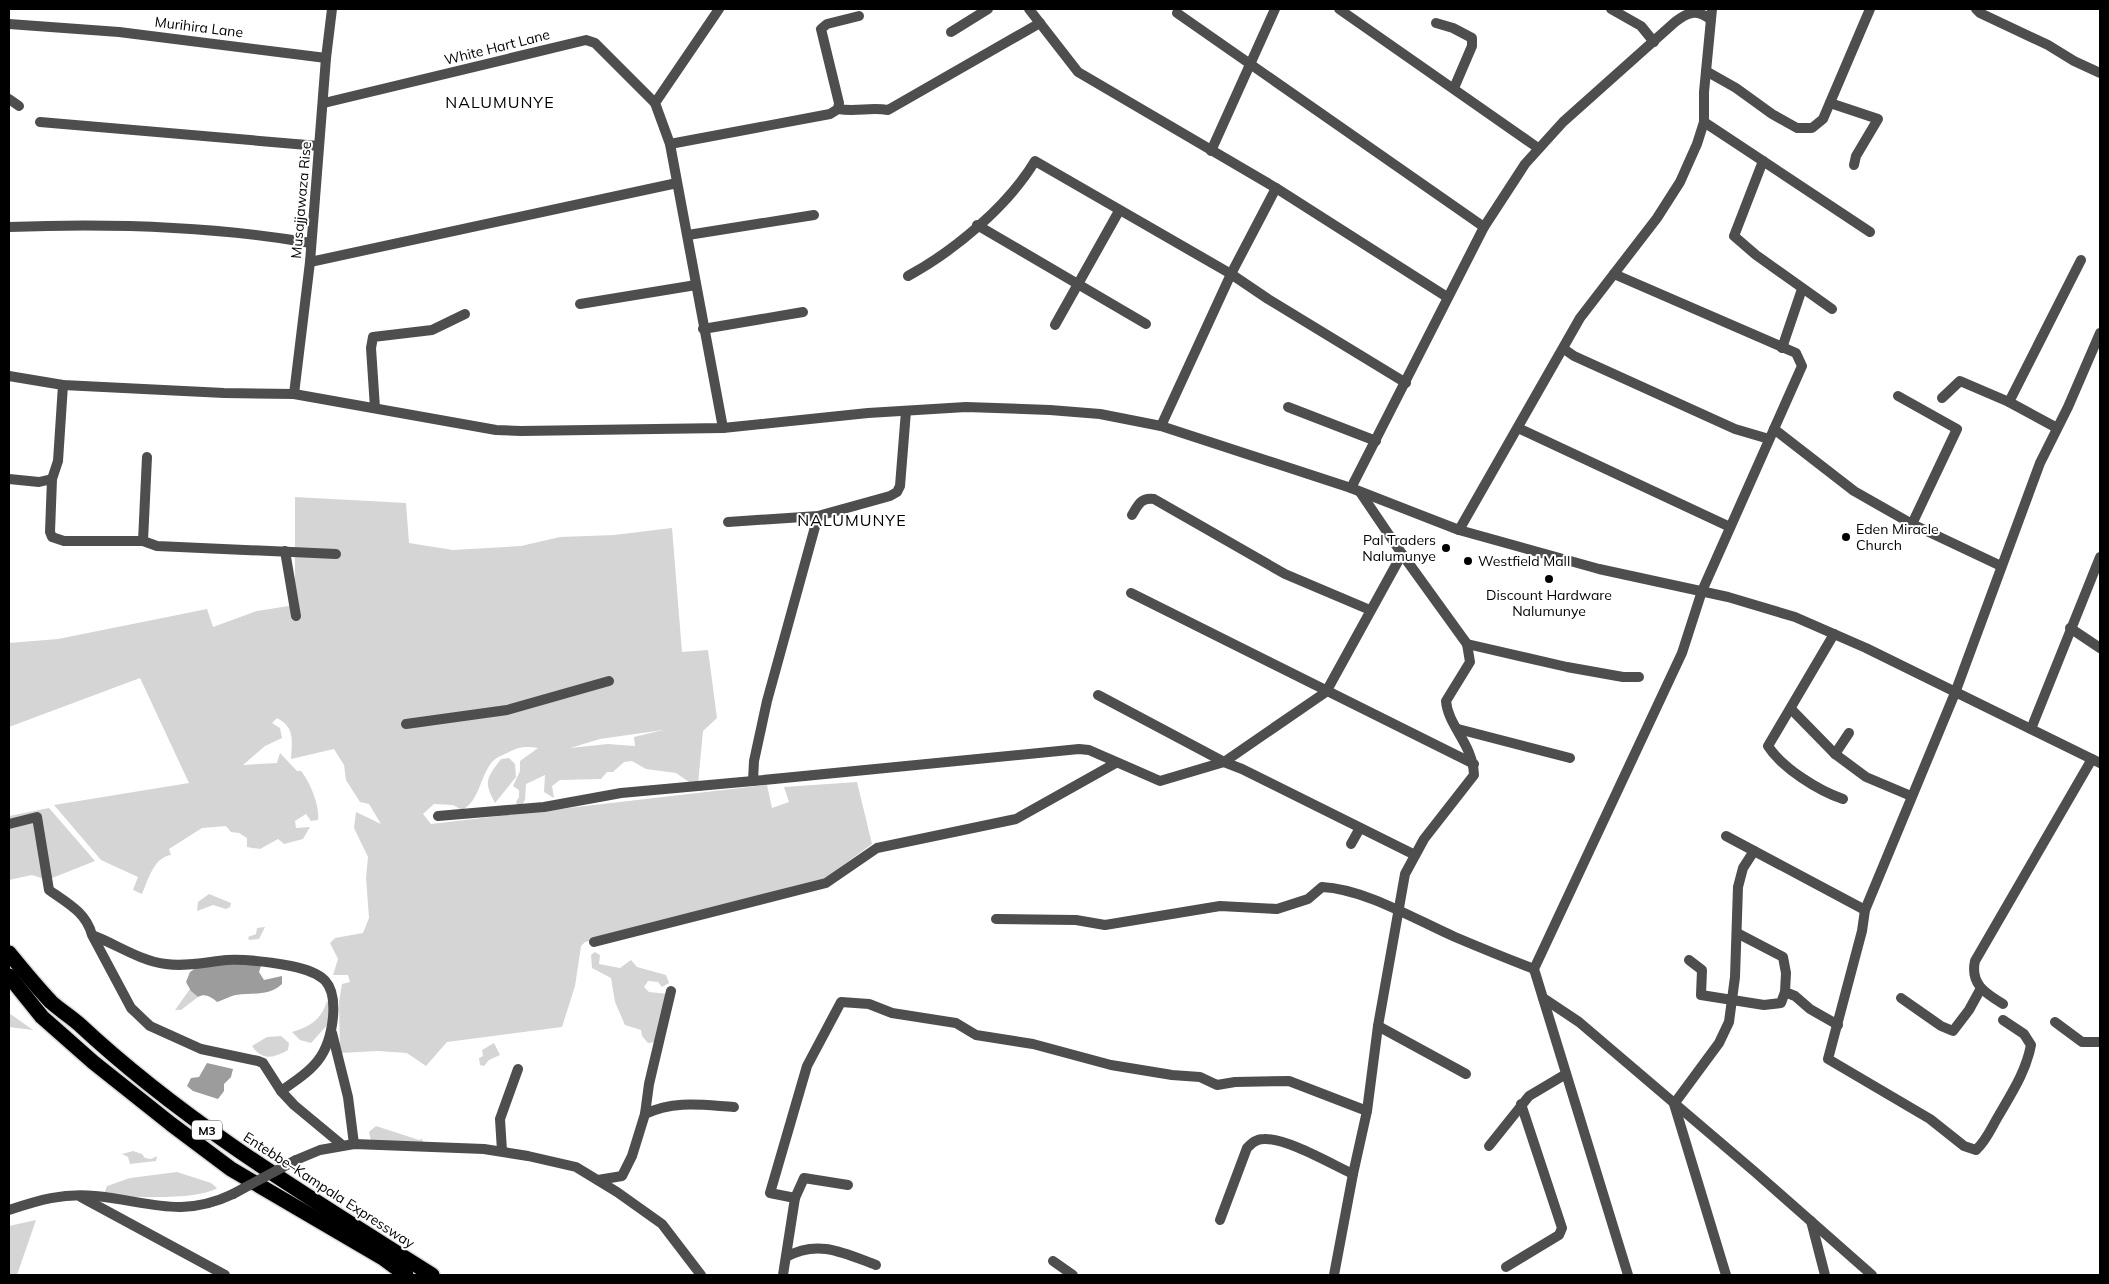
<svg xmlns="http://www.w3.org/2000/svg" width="2109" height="1284" viewBox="0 0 2109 1284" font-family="Mulish,sans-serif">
  <rect width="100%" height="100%" fill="#fff"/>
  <g fill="#d5d5d5" fill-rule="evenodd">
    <path d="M295 497 406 503 409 543 453 550 521 546 560 537 614 535 672 528 682 652 708 650 717 718 703 731 698 784H692L676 773 646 769 632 761 624 762 613 772H607L601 779 560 780 552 786 554 798 544 792 545 775 526 784 525 800 522 805 518 806 516 802 519 797V790L513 786 520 771V761L538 748C525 746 518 747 507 753 503 755 497 757 493 761 480 775 480 801 462 810L453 805 434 804 423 814 431 824 767 785 772 808 789 802 784 787 857 782 872 844 824 879 585 942 581 946 575 986 562 1027 447 1042 426 1066 407 1053 378 1051 340 1053 339 1002 342 984 350 982 348 975H333L338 959 330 943 335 938 363 933 369 918 366 878 368 857 354 828 356 812 381 824 369 804 360 802 346 780 344 765 334 749 291 759C292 741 295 727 277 718L272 723 280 728 282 738 265 746 243 765 277 763 280 753 297 771H301C310 782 320 806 318 820L311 821 306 814 295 821 296 828 310 827 303 839 284 844 278 839 260 849 247 847V838L239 833 231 832 226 826 202 828 169 849 171 855C154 857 148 880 142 894L133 890 138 877 101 860 54 805 189 783 140 678 9 727V643L58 639 207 609 213 627 257 611 295 605ZM663 730 634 737 635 746 608 744 570 748 600 739Z"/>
    <path d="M509 758 515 764 516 777 495 803C483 781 487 778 501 759Z"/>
    <path d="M49 808 95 861 47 880 32 875 9 880V816Z"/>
    <path d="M209 894 231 903 230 907 226 909 213 905 197 911 198 902Z"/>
    <path d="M265 927 259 939 249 940 248 937 256 934 257 928Z"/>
    <path d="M595 952 600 955 599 964 620 968 631 960 637 967 666 975 669 983 662 987 658 982 648 981 644 987 649 992 668 994 656 1042 648 1043 642 1036 641 1030 625 1025 615 1002 611 978 592 968 591 955Z"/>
    <path d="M190 989 198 997 181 1010H175Z"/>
    <path d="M327 1001 332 1011 329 1023 311 1043 300 1040 292 1032C311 1026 321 1020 327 1001Z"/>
    <path d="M9 1013 33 1030 9 1027Z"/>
    <path d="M281 1036 289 1043 288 1050C274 1058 262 1061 252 1046L267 1037Z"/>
    <path d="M494 1043 500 1055 489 1060 484 1066 480 1065 479 1058 483 1056 482 1050Z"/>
    <path d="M376 1126 419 1140 422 1139 424 1144 371 1141 369 1132Z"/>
    <path d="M133 1151 142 1154 145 1158 151 1159 157 1156 156 1161 130 1164 128 1157 122 1154Z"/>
    <path d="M177 1172 211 1183 217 1188C196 1201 134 1196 108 1197L104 1194 107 1186 130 1178Z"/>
    <path d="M36 1220 17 1275H9V1226Z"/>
  </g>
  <g fill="#9c9c9c">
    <path d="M262 963 259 972 264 980 282 976V984C268 997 253 992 236 995 230 996 223 1000 217 1002 211 997 205 993 198 997L191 991 186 982 190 972 199 966Z"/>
    <path d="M207 1063 233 1069 231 1077 224 1084V1091L218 1099 193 1091 187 1086 191 1078 199 1077Z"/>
  </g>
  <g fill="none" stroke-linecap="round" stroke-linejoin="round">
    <g stroke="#dbdbdb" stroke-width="18">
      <g id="highway">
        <path d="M9 953C22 969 36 986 51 1002 60 1010 71 1017 80 1025 186 1124 310 1198 432 1275"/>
        <path d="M9 976 42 1017 93 1062 171 1124 231 1169 383 1258 406 1275"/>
      </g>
    </g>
    <g stroke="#4e4e4e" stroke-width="10">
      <path d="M719 9 655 103 670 144 723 428"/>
      <path d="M1029 9 1078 72 1276 188 1231 274 1161 426"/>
      <path d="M1339 9 1538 148"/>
      <path d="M1611 9 1641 26 1654 42"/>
      <path d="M1976 9 1980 13 2048 45 2074 61 2100 73"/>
      <path d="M1177 13 1484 227"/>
      <path d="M1436 23 1453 28 1472 38V46L1454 88"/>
      <path d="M9 24 119 32 326 58"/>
      <path d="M951 32 988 9"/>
      <path d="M1706 71 1736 88 1772 114 1797 128H1812L1823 119 1870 9"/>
      <path d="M9 99 19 106"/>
      <path d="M324 103 586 40 595 43 655 103"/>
      <path d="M1830 103 1878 119 1856 156 1854 165"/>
      <path d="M838 109 839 103 821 29 827 24 859 16"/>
      <path d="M40 122 319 146"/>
      <path d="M1704 122 1870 232"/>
      <path d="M670 144 830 114 838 109C857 112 870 107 888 110L1040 23"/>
      <path d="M1211 151 1275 9"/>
      <path d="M1763 161 1734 236 1756 255 1832 309"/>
      <path d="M1276 188 1447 297"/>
      <path d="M977 225 1146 324"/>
      <path d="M9 227C109 223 212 226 311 243"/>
      <path d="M688 235 814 215"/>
      <path d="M310 262 677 183"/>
      <path d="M1614 274 1796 353 1802 366 1702 591 1682 653 1534 969 1628 1275"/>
      <path d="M908 276C954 251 1008 206 1035 161L1231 274 1268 299 1406 383"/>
      <path d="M580 304 696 285"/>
      <path d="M1055 325 1119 211"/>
      <path d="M703 329 803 312"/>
      <path d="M1782 348 1802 289"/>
      <path d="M1564 349 1574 356 1735 429 1769 439"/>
      <path d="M9 376 63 385 224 393 294 394 496 430 521 431 723 428 868 413 966 407 1050 410 1100 414 1161 426 1351 488 1459 530 1599 569 1728 597 1795 617 1866 648 2100 763"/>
      <path d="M63 385 58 461 52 479 50 532 52 537 64 541H143L157 546 336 554"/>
      <path d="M294 394 310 262 326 58 332 9"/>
      <path d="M1898 396 1957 429 1912 524"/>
      <path d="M1942 398 1960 381 2009 402 1995 396"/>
      <path d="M1288 407 1376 441"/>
      <path d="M375 408 371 348 373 337 432 330 465 314"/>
      <path d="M1518 428 1730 527"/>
      <path d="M2057 428 2009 402 2081 260"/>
      <path d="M1774 429 1854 491 1912 524 2001 566"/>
      <path d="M9 479 39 482 52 479"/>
      <path d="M1351 488 1484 227 1525 164 1563 122 1675 22C1688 12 1696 9 1710 19"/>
      <path d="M1132 515C1138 505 1141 497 1154 499L1285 574 1370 610"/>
      <path d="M818 516 767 701 754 761 753 781 1079 749 1089 750 1160 781 1224 762 1242 769 1415 855"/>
      <path d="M728 522 818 516 890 496 897 492 900 486 906 411"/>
      <path d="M1459 530 1580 318 1657 218 1680 182 1697 144 1704 122V92L1712 9"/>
      <path d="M143 541 147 457"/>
      <path d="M285 551 296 616"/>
      <path d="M1131 593 1474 764"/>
      <path d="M2070 628 2100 648"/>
      <path d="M1834 634 1768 746C1782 768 1819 791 1843 799"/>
      <path d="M1467 644 1567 667 1623 677H1639"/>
      <path d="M1098 695 1224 762 1326 692 1402 554"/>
      <path d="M1791 709 1835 754 1866 777 1911 796"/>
      <path d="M406 724 507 710 609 681"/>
      <path d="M1458 729 1570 758"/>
      <path d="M2031 729 2100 557"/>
      <path d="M1835 754 1849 733"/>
      <path d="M438 816 544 807 621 793 753 781"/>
      <path d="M9 824 37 817 49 890C67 903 86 912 92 935L131 1008 150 1026 201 1049 258 1061 263 1063 281 1091C313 1069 329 1058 333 1017 336 981 323 973 291 966 270 962 249 959 227 960 207 962 186 967 166 964 140 961 116 944 92 935"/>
      <path d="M1726 836 1865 910"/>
      <path d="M1351 844 1360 828"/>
      <path d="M996 919 1076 920 1105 925 1220 906 1277 909 1308 899 1322 887C1365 889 1416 920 1455 937 1481 948 1508 959 1534 969"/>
      <path d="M1737 933 1783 957 1786 973 1785 992 1795 996 1810 1009 1838 1025"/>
      <path d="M594 942 826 883 877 848 1016 819 1116 763"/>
      <path d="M1689 960 1702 970 1701 995 1764 1005 1781 1003 1785 992"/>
      <path d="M1543 998 1579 1022 1755 1172 1872 1275"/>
      <path d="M1901 998 1941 1026 1953 1031 1969 1010 1980 990"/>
      <path d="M2003 1004C1985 993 1970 984 1975 961L2092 759"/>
      <path d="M2003 1020 2024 1034 2031 1045C2026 1071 2013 1091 1999 1115 1991 1128 1987 1140 1976 1150L1964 1146 1930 1119 1828 1059 1862 931 1865 910 1955 693 2040 463 2068 407 2100 333"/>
      <path d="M2055 1022 2082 1042H2100"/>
      <path d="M1378 1026 1466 1074"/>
      <path d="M332 1033 348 1097 354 1144"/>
      <path d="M281 1091 294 1105 341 1144"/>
      <path d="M645 1114 649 1084 671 991"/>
      <path d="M1489 1146 1529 1096 1566 1074"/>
      <path d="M502 1151 500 1119 518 1069"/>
      <path d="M296 1160 320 1150 354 1144 484 1149 528 1156 576 1167 617 1192 662 1224 701 1275"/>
      <path d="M598 1180 622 1176 632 1156 645 1114C675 1100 702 1105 734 1107"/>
      <path d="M81 1197 225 1275"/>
      <path d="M795 1198 804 1178 848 1185"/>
      <path d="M9 1210C39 1200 62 1193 95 1196 148 1201 181 1219 233 1194"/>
      <path d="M1220 1220 1247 1148C1252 1143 1256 1139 1264 1139 1287 1138 1331 1164 1353 1174"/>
      <path d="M1811 1221 1825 1275"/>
      <path d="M786 1257C818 1239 844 1253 876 1265"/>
      <path d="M1053 1261 1073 1275"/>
      <path d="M1506 1267 1559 1235 1562 1228 1521 1104"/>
      <path d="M783 1275 795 1198 770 1193 807 1066 841 1002 869 1004 892 1013 956 1023 976 1035 1033 1044 1111 1065 1172 1075 1200 1077 1217 1085 1235 1082 1289 1081 1367 1111"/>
      <path d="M1334 1275 1353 1174 1367 1111 1378 1026 1405 874 1424 839 1474 775C1473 744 1448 726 1446 701L1470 662 1467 644 1402 554 1360 492"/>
      <path d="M1726 1275 1674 1104 1719 1043 1729 1022 1735 977 1738 887 1743 868 1754 851"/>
    </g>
    <use href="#highway" stroke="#000" stroke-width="15"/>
    <path stroke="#4e4e4e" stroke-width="10" d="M233 1194 296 1160"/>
  </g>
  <g fill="#000" stroke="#fff" stroke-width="2">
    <circle cx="1846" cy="537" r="5"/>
    <circle cx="1446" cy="548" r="5"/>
    <circle cx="1468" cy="561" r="5"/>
    <circle cx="1549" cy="579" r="5"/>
  </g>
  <g text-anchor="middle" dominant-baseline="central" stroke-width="4" stroke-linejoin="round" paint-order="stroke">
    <rect fill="#fff" stroke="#4c4c4c" stroke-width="1" x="192" y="1120.5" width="30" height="19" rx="4"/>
    <g font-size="12" font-weight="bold" fill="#000">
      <text x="207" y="1130">M3</text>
    </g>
    <g font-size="14" fill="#000" stroke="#fff">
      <text transform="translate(199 27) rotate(7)">Murihira Lane</text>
      <text transform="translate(497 47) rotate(-14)">White Hart Lane</text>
      <text transform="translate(301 200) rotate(-85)">Musajjawaza Rise</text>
      <text transform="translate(329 1190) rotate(33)">Entebbe–Kampala Expressway</text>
    </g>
    <g font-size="14" fill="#000" stroke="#fff" text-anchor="start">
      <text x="1856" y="529">Eden Miracle<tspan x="1856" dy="16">Church</tspan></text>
      <text x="1436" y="540" text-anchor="end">Pal Traders<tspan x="1436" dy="16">Nalumunye</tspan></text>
      <text x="1478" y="561">Westfield Mall</text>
      <text x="1549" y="595" text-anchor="middle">Discount Hardware<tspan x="1549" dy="16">Nalumunye</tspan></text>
    </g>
    <g font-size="16" letter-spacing="1" fill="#000" stroke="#fff">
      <text x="500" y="102">NALUMUNYE</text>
      <text x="852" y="520">NALUMUNYE</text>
    </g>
  </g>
  <rect width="2109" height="1284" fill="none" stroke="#000000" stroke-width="20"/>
</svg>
